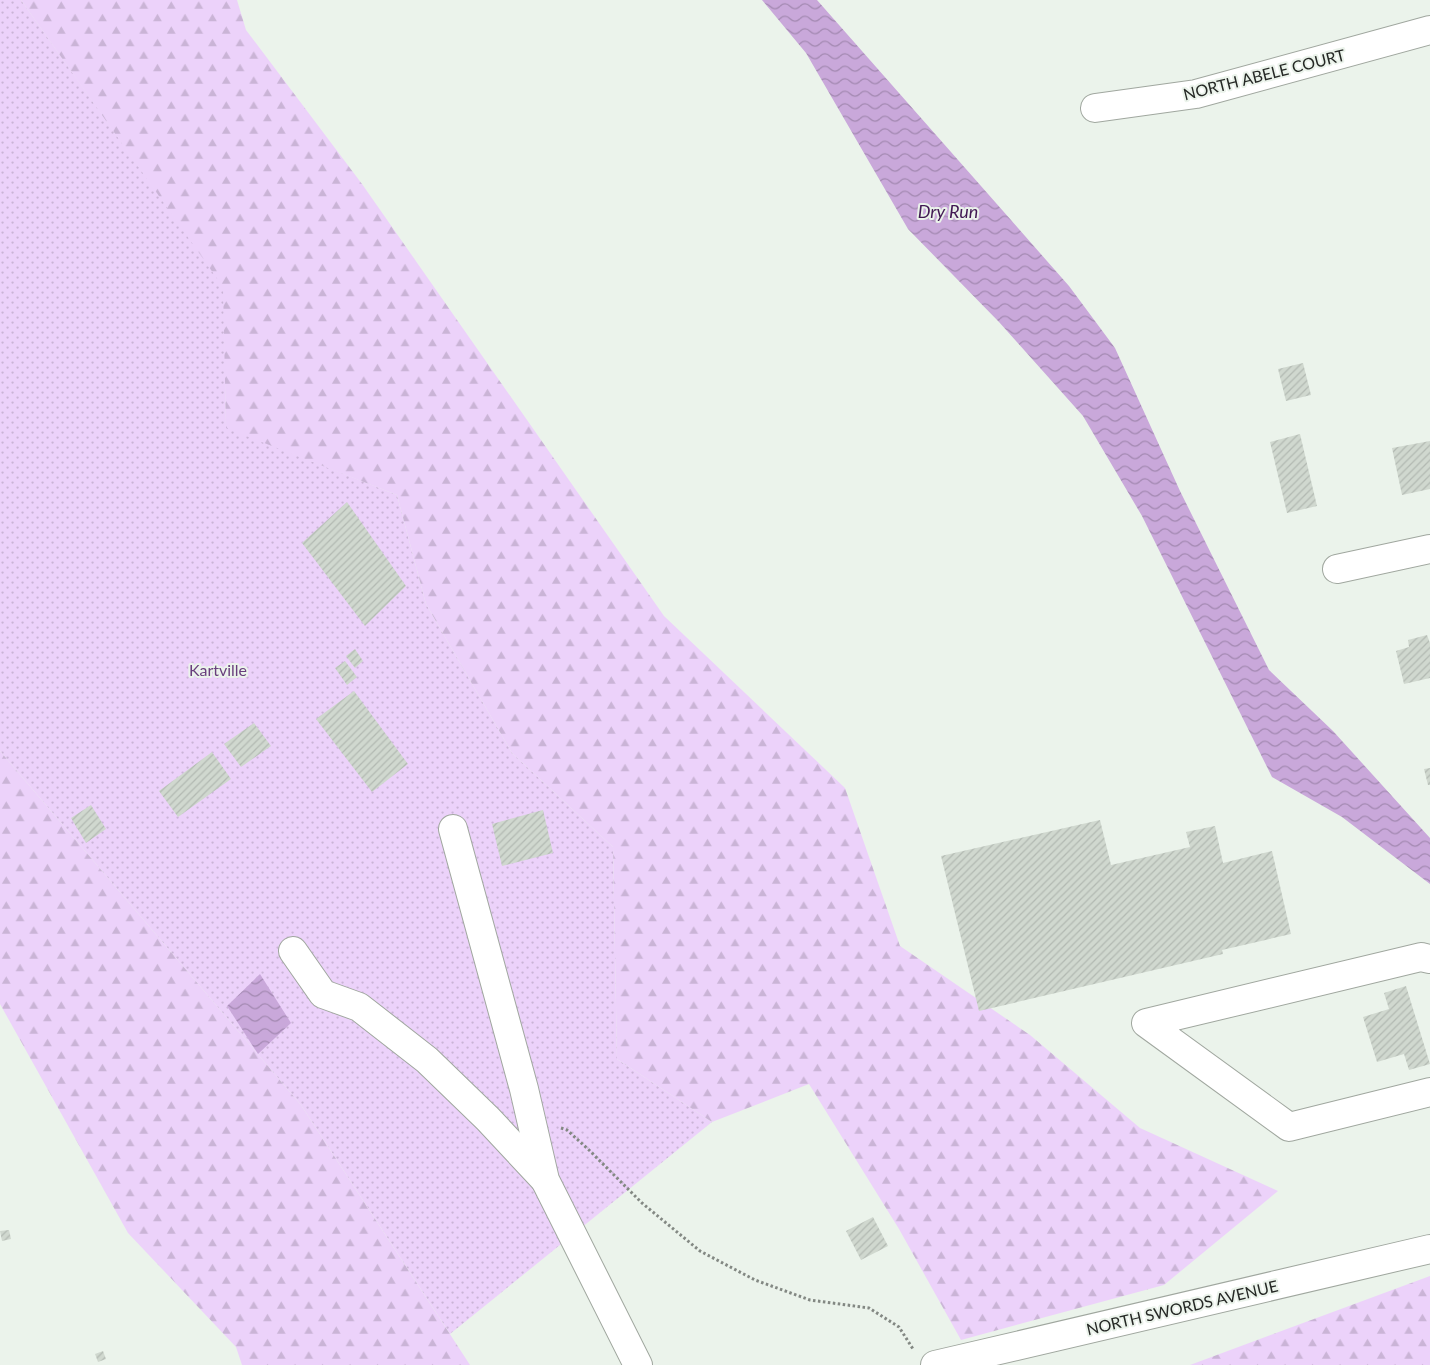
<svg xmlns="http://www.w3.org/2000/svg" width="1430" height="1365" viewBox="0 0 1430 1365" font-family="Lato,sans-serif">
  <defs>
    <pattern id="green-dots" width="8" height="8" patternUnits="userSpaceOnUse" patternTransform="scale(1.25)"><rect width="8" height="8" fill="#ecd2fa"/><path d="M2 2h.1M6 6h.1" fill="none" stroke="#cab4d6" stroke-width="1.8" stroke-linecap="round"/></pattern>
    <pattern id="forest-firs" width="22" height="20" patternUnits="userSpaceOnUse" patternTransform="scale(1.25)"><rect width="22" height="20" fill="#ecd2fa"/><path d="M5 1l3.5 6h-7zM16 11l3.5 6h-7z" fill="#cab4d6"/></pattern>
    <pattern id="water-waves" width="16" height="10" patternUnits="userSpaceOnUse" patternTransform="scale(1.25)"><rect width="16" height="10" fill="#c9a8da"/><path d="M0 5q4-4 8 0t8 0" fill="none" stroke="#a389b1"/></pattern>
    <pattern id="building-hatch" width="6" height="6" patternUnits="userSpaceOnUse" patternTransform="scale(1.25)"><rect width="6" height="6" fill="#d0d8cf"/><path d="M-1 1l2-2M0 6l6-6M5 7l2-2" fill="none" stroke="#b2b9b2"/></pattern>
  </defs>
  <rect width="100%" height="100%" fill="#ebf3eb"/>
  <path fill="url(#green-dots)" d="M0 0H21L224 287 226 427 397 495 426 604 512 753 613 847 617 1059 712 1122 450 1334 301 1105 0 751Z"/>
  <g fill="url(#forest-firs)">
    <path d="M21 0H237L246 30 362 184 664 616 845 788 900 946 1030 1035 1140 1128 1278 1191 1164 1285 961 1340 899 1229 809 1084 712 1122 617 1059 613 847 512 753 426 604 397 495 226 428 223 287Z"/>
    <path d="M0 751 301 1105 470 1365H242L236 1347 128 1233 0 1004Z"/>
    <path d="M1430 1276V1365H1190Z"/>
  </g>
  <g fill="url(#water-waves)">
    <path d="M762 0H817L1069 286 1115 348 1180 491 1269 670 1333 731 1430 838V884L1342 817 1272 777 1142 516 1083 416 999 322 908 229 806 53Z"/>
    <path d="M260 974 291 1023 258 1054 227 1006Z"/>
  </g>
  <g fill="url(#building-hatch)">
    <path d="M1303 363 1311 395 1286 401 1278 369Z"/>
    <path d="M1300 434 1317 506 1287 513 1270 442Z"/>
    <path d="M1430 441V489L1402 495 1392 448Z"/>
    <path d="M347 502 406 586 365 626 302 543Z"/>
    <path d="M1427 635 1430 643V678L1404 684 1396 651 1409 647 1408 640Z"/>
    <path d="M355 649 363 661 355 668 346 656Z"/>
    <path d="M345 661 357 677 347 685 335 668Z"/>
    <path d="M354 691 408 764 372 792 316 719Z"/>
    <path d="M254 723 271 746 241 767 224 744Z"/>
    <path d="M212 752 231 779 178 817 159 791Z"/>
    <path d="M1430 768V785H1428L1424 769Z"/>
    <path d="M91 805 106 829 86 843 71 818Z"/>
    <path d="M543 810 553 853 502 866 492 824Z"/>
    <path d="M1100 820 1111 865 1190 847 1186 832 1215 826 1223 863 1272 851 1291 934 1222 950 1223 954 979 1011 941 856Z"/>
    <path d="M1406 986 1430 1064 1409 1070 1404 1054 1377 1062 1363 1017 1389 1009 1384 993Z"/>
    <path d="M873 1217 888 1246 861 1260 846 1231Z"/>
    <path d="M9 1230 11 1239 2 1241 0 1231Z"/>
    <path d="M103 1351 106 1359 98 1362 95 1354Z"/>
  </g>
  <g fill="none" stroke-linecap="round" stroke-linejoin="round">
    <g stroke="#a0a79f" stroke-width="30">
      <g id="minor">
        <path d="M1095 108 1196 94 1430 30"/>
        <path d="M1337 569 1430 549"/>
        <path d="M453 829 524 1089 545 1180 638 1365"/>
        <path d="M293 951 323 994 359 1007 427 1060 488 1119 544 1179"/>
        <path d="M1430 959 1421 957 1146 1023 1289 1127 1430 1092"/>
        <path d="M935 1365 1430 1249"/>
      </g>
    </g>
    <path stroke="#838883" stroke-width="3" stroke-dasharray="2.5 2.5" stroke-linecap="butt" d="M561 1128 567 1130 589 1150 642 1203 700 1251 755 1280 810 1300 869 1308 899 1327 913 1349"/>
    <use href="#minor" stroke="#fff" stroke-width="28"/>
  </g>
  <g text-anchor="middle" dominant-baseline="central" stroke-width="4" stroke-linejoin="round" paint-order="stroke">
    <g font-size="16" fill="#252825" stroke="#ebf3eb">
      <text transform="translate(1264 74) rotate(-14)">NORTH ABELE COURT</text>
      <text transform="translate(1182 1307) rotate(-13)">NORTH SWORDS AVENUE</text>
    </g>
    <g font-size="16" fill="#693f7d" stroke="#ebf3eb">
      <text x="218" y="669">Kartville</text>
    </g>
    <g font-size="18" font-style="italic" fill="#411853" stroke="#ebf3eb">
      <text x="948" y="211">Dry Run</text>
    </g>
  </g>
</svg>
